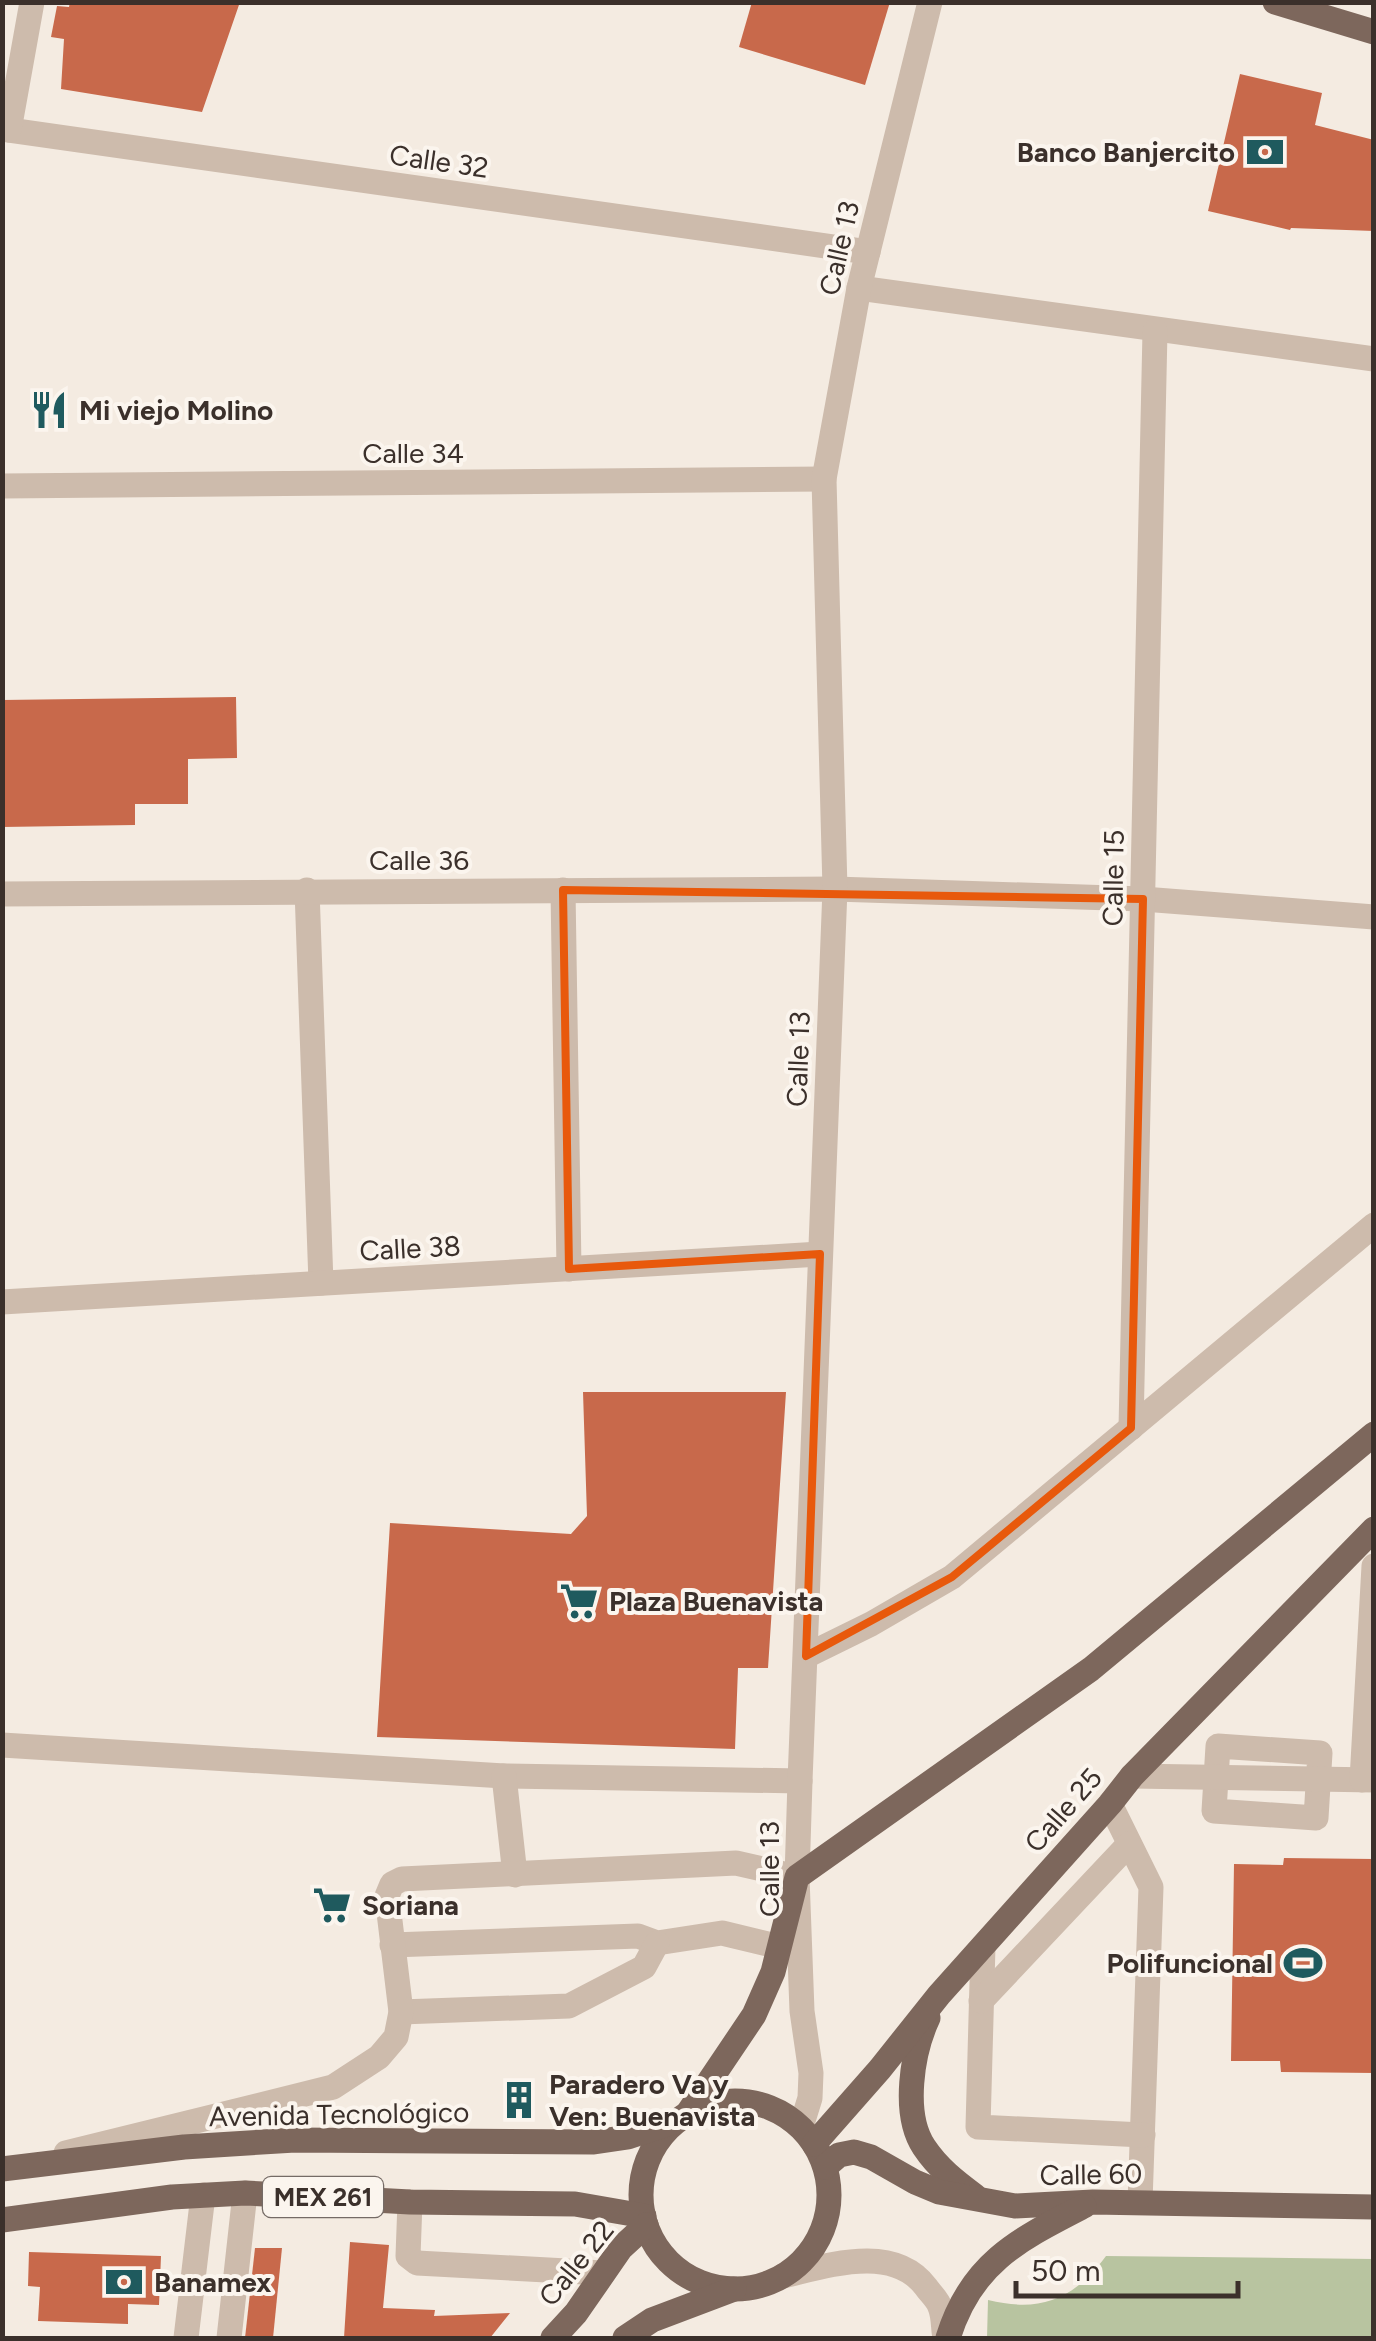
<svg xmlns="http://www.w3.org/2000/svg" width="1376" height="2341" viewBox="0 0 1376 2341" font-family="Figtree,sans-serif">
  <rect width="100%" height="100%" fill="#f4ebe1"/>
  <path fill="#b8c4a0" d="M1106 2256 1373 2259V2338H987L988 2300C1041 2313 1074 2299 1106 2256Z"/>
  <g fill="#c8694b">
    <path d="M70 2H240L202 112 61 89 64 39 51 37 57 6 69 7Z"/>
    <path d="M752 2H890L865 85 739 47Z"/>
    <path d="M1240 74 1322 93 1315 125 1374 140V231L1291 228 1290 230 1208 211Z"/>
    <path d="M236 697 237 758 188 759V804H135V825L2 827V700Z"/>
    <path d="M583 1392H786L768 1668H738L735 1749 377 1737 390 1523 571 1534 587 1516Z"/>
    <path d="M1284 1858 1374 1859V2073L1281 2072 1280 2061H1231L1234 1864 1283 1865Z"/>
    <path d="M350 2242 389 2245 383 2308 435 2310 434 2316 510 2313 490 2338H344Z"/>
    <path d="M255 2248H282L273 2338H245Z"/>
    <path d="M29 2252 161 2256 159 2305 128 2304V2324L38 2321 40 2287 28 2286Z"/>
  </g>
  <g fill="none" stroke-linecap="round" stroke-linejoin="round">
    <g stroke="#cdbbac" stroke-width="25">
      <path d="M2 129 868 252"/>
      <path d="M9 130 32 2"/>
      <path d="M859 288 1374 359"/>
      <path d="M2 486 824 479"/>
      <path d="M307 890 321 1283"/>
      <path d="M563 890 569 1269"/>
      <path d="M2 894 835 889 1143 899 1374 917"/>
      <path d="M2 1302 820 1254"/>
      <path d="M1131 1428 1155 331"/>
      <path d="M806 1656 871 1624 952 1577 1374 1225"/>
      <path d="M2 1745 504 1776 800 1781"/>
      <path d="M1218 1746 1320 1753 1316 1818 1214 1811Z"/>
      <path d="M504 1776 515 1875"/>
      <path d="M1132 1776 1374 1780"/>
      <path d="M1362 1780 1374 1566"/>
      <path d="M1110 1804 1151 1887 1140 2202"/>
      <path d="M392 1945 638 1936 657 1943 722 1933 780 1947"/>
      <path d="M983 1946 978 2127 1143 2135"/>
      <path d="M981 2001 1129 1844"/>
      <path d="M401 2012 569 2006 644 1967 657 1943"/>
      <path d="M801 2127 810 2098 811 2073 802 2011 797 1877 800 1781 835 889 824 479 859 288 930 2"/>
      <path d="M66 2153 333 2087 379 2057 396 2037 401 2012 387 1896 392 1884 402 1879 736 1863 797 1877"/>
      <path d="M410 2202 408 2256 417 2263 603 2273"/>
      <path d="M783 2276C827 2266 893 2243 926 2287 930 2293 938 2300 940 2307 944 2316 943 2329 945 2338"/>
      <path d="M186 2338 203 2195"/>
      <path d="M229 2338 245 2193"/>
    </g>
    <g stroke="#7d675c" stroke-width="25">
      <path d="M1275 2 1374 32"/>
      <path d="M928 2018C912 2052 902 2114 924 2147 938 2168 955 2181 975 2196"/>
      <circle cx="735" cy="2195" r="94"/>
      <path d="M688 2113 754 2015 773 1972 797 1877 1091 1669 1374 1434"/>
      <path d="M814 2144 880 2069 939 1995 1110 1804 1132 1776 1374 1529"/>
      <path d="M825 2167 839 2155 854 2152 871 2157 915 2182 939 2192 1015 2206 1093 2202 1374 2207"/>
      <path d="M2 2169 184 2147 295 2140 594 2142 628 2137 676 2121"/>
      <path d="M2 2220 172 2197 245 2193 410 2202 575 2204 644 2216"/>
      <path d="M553 2338 576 2313 621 2248 646 2225"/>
      <path d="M625 2338 652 2320 734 2289"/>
      <path d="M948 2338C971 2263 1018 2240 1084 2206"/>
    </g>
  </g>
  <path fill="none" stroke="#e8590c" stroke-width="8" stroke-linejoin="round" d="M563 890 1143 899 1131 1428 952 1577 806 1656 820 1254 569 1269Z"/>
  <defs>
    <g id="bank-bare" transform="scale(3)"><path d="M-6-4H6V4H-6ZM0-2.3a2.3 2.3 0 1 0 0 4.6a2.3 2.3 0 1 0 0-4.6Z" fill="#1f5a5e" stroke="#fbf5ee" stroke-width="2.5" paint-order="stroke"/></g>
    <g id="restaurant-bare" transform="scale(3)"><path d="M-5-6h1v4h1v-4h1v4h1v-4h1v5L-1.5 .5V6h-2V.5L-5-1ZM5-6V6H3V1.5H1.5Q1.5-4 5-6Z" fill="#1f5a5e" stroke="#fbf5ee" stroke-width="2.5" paint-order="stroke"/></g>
    <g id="supermarket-bare" transform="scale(3)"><path d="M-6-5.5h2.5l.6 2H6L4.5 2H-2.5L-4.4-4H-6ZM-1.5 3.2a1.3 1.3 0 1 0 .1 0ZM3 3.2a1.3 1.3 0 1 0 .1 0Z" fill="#1f5a5e" stroke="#fbf5ee" stroke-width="2.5" paint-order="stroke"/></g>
    <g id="stadium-bare" transform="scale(3)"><path d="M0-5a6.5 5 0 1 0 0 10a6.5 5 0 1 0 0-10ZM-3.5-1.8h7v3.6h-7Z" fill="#1f5a5e" stroke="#fbf5ee" stroke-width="2.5" paint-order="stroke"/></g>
    <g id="building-bare" transform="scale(3)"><path d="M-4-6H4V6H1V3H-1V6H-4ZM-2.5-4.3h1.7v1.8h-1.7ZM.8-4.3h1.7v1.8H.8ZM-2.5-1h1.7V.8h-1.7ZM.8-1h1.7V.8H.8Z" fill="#1f5a5e" stroke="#fbf5ee" stroke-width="2.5" paint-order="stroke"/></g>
  </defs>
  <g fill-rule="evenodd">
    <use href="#bank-bare" x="1265" y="152"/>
    <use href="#restaurant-bare" x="49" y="410"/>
    <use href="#supermarket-bare" x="579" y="1601"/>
    <use href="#supermarket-bare" x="332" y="1905"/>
    <use href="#stadium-bare" x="1303" y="1963"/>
    <use href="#building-bare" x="519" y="2100"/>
    <use href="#bank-bare" x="124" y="2282"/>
  </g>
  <g text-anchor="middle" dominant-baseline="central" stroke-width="8" stroke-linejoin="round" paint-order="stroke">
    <rect fill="#fbf5ee" stroke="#756b66" stroke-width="2.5" x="263" y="2177" width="120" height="40" rx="8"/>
    <g font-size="25" font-weight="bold" fill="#3b302b">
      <text x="323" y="2197">MEX 261</text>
    </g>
    <g font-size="28" font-weight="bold" fill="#3b302b" stroke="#fbf5ee" text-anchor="start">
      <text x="1235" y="152" text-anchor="end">Banco Banjercito</text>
      <text x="79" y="410">Mi viejo Molino</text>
      <text x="609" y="1601">Plaza Buenavista</text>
      <text x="362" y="1905">Soriana</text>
      <text x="1273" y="1963" text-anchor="end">Polifuncional</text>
      <text x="549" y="2084">Paradero Va y<tspan x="549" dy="32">Ven: Buenavista</tspan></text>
      <text x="154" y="2282">Banamex</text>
    </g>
    <g font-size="28" fill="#3b302b" stroke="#fbf5ee">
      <text transform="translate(439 161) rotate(8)">Calle 32</text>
      <text transform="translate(839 248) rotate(-77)">Calle 13</text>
      <text x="413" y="453">Calle 34</text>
      <text x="419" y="860">Calle 36</text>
      <text transform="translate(1113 878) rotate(-89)">Calle 15</text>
      <text transform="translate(798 1059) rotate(-88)">Calle 13</text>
      <text transform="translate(410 1248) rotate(-3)">Calle 38</text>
      <text transform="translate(1063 1810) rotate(-49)">Calle 25</text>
      <text transform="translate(769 1869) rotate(-90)">Calle 13</text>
      <text transform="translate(339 2114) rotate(-1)">Avenida Tecnológico</text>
      <text transform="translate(1091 2174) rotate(-1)">Calle 60</text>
      <text transform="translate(576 2263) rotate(-51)">Calle 22</text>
    </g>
  </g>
  <rect width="1376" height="2341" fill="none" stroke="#3b302b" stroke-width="10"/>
  <path d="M1016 2281v15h222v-15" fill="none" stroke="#3b302b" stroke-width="5"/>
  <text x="1031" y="2281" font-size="30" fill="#3b302b" stroke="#fbf5ee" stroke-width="8" paint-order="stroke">50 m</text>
</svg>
